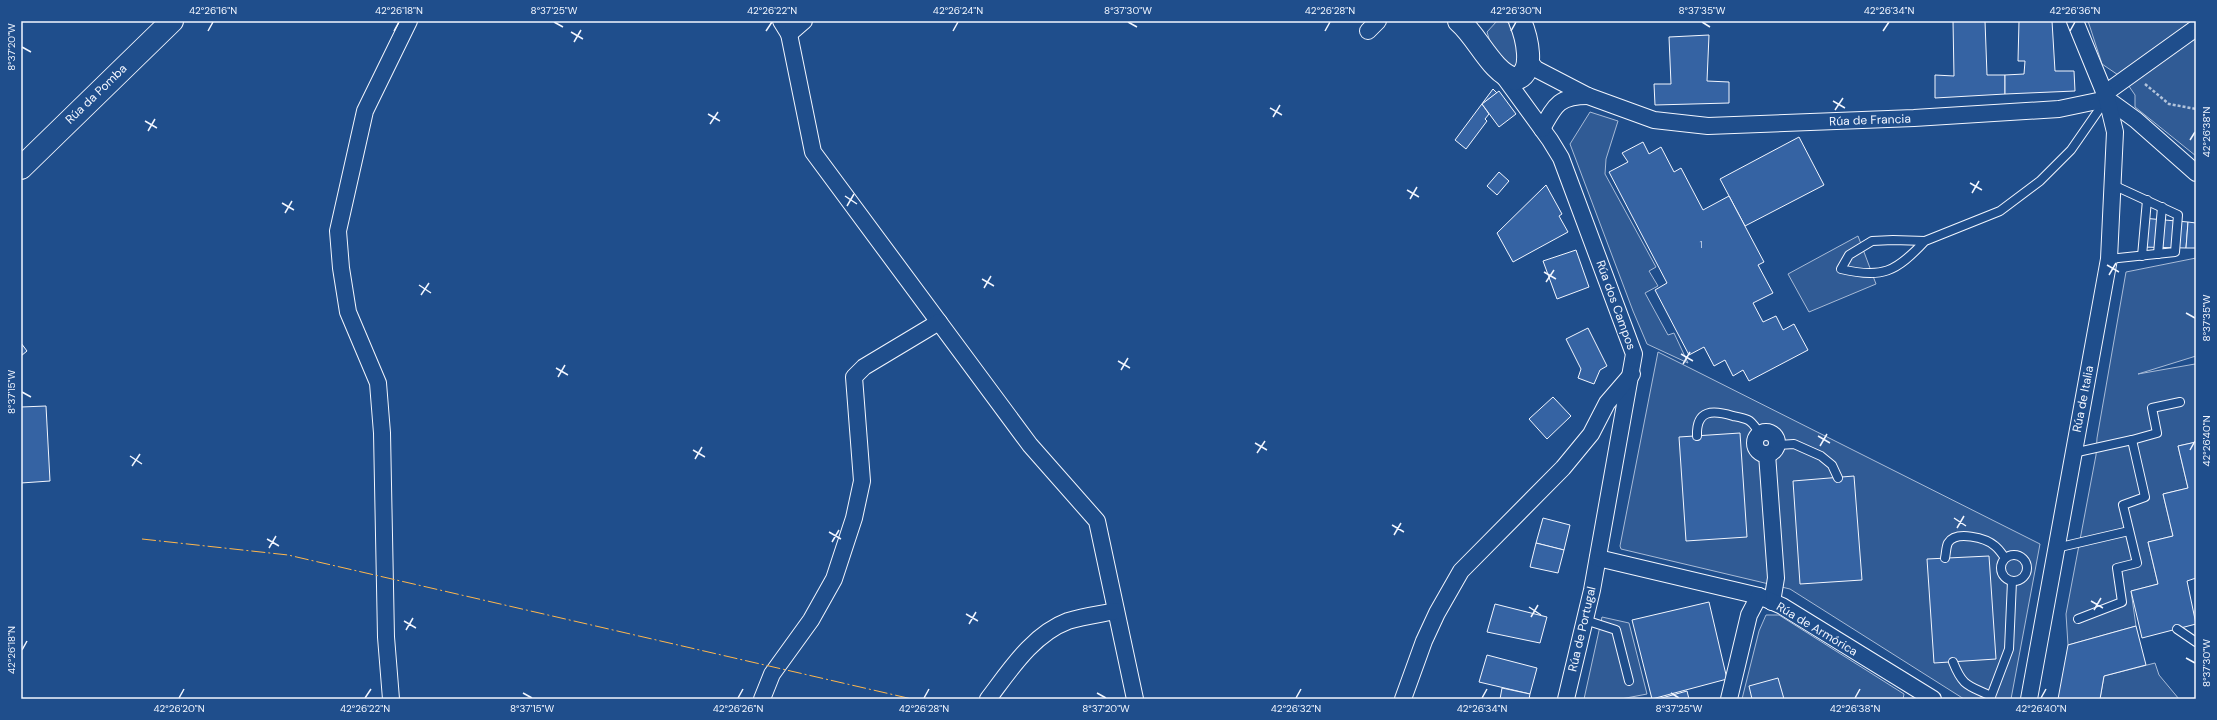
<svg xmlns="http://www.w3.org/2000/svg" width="2217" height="720" viewBox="0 0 2217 720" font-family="'DM Sans',sans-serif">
  <rect width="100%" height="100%" fill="#1f4e8c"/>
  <g fill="#305b95" stroke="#a8bbd7">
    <path d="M1497 21H1505L1512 25 1522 58 1515 68 1508 67 1491 45 1487 32Z"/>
    <path d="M2088 21H2196V156L2135 107V95L2124 79 2102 64Z"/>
    <path d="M1590 112 1618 121 1606 159 1605 174 1656 267 1649 271 1658 286 1645 293 1668 335 1674 333 1688 363 1647 344 1633 311 1570 144Z"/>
    <path d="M1858 236 1876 284 1809 312 1788 274Z"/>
    <path d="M2196 258V356L2138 374 2195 364 2196 367V442L2178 446 2188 488 2163 494 2173 536 2148 542 2158 584 2131 591 2136 626 2068 645 2066 614 2096 455 2097 438 2126 272Z"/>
    <path d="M1658 352 2040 544 2011 699H1964L1790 589 1621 549 1620 546Z"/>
    <path d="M1766 615H1779L1904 694 1903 699H1742L1759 631Z"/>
    <path d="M1602 617 1629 623 1647 694 1621 699H1584Z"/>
    <path d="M2155 663 2159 675 2179 699H2100L2104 676Z"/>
  </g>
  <g fill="#3563a3" stroke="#f2f6ff">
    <path d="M1953 21H1985L1987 75H2005V94L1935 98V75L1954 76Z"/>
    <path d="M2019 21H2052L2055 71H2074L2075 91 2005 94V75L2024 74 2025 61H2018Z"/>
    <path d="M1709 35 1707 81 1729 82V103L1655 105 1654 84H1671L1669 37Z"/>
    <path d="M1493 89 1497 93 1482 104 1489 114 1485 119 1487 121 1466 149 1455 140Z"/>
    <path d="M1499 91 1516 114 1499 127 1482 104Z"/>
    <path d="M1799 137 1824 185 1745 226 1720 179Z"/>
    <path d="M1643 142 1649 154 1661 147 1674 172 1681 168 1703 210 1729 196 1764 262 1758 265 1773 293 1753 303 1763 322 1776 316 1783 330 1794 324 1808 350 1749 381 1743 370 1733 376 1725 360 1714 366 1704 347 1689 355 1655 290 1667 283 1609 172 1628 162 1622 153Z"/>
    <path d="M1499 172 1509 181 1497 195 1487 186Z"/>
    <path d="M1546 185 1562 214 1559 216 1568 232 1513 262 1497 233Z"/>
    <path d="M2142 218 2188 222 2186 248 2140 247Z"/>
    <path d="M2188 222 2196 223V248H2186Z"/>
    <path d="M1576 250 1589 287 1557 299 1543 261Z"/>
    <path d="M1588 328 1607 366 1600 370 1594 384 1578 378 1581 369 1566 339Z"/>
    <path d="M21 343 27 351 21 356Z"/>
    <path d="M1553 397 1571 416 1547 439 1529 419Z"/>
    <path d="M46 406 50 481 21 483V407Z"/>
    <path d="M1740 433 1747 537 1686 541 1679 437Z"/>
    <path d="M2196 442V578L2187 581 2196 624 2142 638 2131 591 2158 584 2148 542 2173 536 2163 494 2188 488 2178 446Z"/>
    <path d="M1854 476 1862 580 1800 584 1793 481Z"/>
    <path d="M1543 518 1570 525 1564 550 1536 543Z"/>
    <path d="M1536 543 1564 550 1558 573 1530 567Z"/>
    <path d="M1989 556 1996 659 1934 663 1927 559Z"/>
    <path d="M1709 602 1727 679 1652 699 1632 620Z"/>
    <path d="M1495 604 1547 617 1540 643 1487 632Z"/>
    <path d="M2136 626 2146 665 2104 676 2100 699H2058L2068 645Z"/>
    <path d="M1487 655 1537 668 1530 694 1479 682Z"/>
    <path d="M1778 678 1784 699H1752L1749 686Z"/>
    <path d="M1502 688 1530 694 1529 699H1500Z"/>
    <path d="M1687 691 1689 699H1658Z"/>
  </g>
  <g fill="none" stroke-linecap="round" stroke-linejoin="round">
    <g stroke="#f2f6ff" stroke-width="10">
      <g id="lane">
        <path d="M1925 241C1896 272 1882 279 1841 269L1849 255 1872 241 1893 240 1925 241 2000 211 2040 181 2071 150 2105 101"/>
        <path d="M2158 254 2162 207"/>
        <path d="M2142 256 2147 200"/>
        <path d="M2109 259 2175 252 2178 215 2113 185"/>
        <path d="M1697 436C1696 409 1713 410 1733 416 1738 417 1744 418 1748 420 1753 422 1757 430 1760 434"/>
        <path d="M1777 445 1794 444 1821 456 1832 465 1838 478"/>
        <path d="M2073 453 2132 440"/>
        <path d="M2056 548 2129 531"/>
        <circle cx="2014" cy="568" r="13"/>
        <path d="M1945 558C1946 554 1946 547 1948 543 1956 530 1986 538 1995 546 1999 549 2002 554 2005 558"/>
        <path d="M2078 619 2122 602 2117 568 2137 563 2123 505 2145 497 2132 440 2157 433 2152 408 2180 402"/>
        <path d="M1585 620 1616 630 1629 681"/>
        <path d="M2177 629 2196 642"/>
        <path d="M1953 662C1963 687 1968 685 1991 696"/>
        <path d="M1990 699 2009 649 2012 581"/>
      </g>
    </g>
    <g stroke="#f2f6ff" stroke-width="18">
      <g id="street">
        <path d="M781 21 789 34 813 152 1030 445 1097 521 1135 699"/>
        <path d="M1368 31 1378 21"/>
        <path d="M789 34 804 21"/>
        <path d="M1530 62 1536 69 1588 96 1654 120 1708 126 1914 118 2059 109 2107 99 2136 120 2196 173"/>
        <path d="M1502 74 1550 140 1561 158 1634 354 1592 590 1566 699"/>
        <path d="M2104 94 2196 28"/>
        <path d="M1542 129C1555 105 1559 96 1588 96"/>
        <circle cx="1766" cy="443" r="11"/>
        <path d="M1767 454 1776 578 1772 602"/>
        <path d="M1598 558 1759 596 1782 606 1933 699"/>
        <path d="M391 699 386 637 382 433 378 383 348 312 341 268 338 231 365 111 409 21"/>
        <path d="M762 699 772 674 811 620 834 579 854 518 862 481 854 377 864 367 939 322"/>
        <path d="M988 699C1010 670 1033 634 1068 621 1083 616 1101 614 1116 611"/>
        <path d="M1403 699 1424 641 1437 613 1461 571 1563 468 1591 434 1607 403 1632 374"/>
        <path d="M1729 699 1749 615 1759 596"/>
        <path d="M2029 699 2109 259 2115 132 2107 99 2075 21"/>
      </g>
    </g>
    <g stroke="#f2f6ff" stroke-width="24">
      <g id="secondary">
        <path d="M1459 21C1478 37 1492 73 1515 79 1537 74 1526 35 1520 21"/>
        <path d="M21 168 172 21"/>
      </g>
    </g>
    <path stroke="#b3c4dc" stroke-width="2.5" stroke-dasharray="3 2" stroke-linecap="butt" d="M2145 84 2169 104 2196 109"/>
    <use href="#lane" stroke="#1f4e8c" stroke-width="8"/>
    <use href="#street" stroke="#1f4e8c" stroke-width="16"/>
    <use href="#secondary" stroke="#1f4e8c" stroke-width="22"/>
    <path stroke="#ffb74d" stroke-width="1" stroke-dasharray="14 3 2 3" stroke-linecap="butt" d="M142 539 288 555 912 699"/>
  </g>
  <path fill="none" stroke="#f2f6ff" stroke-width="1.5" d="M554 22 563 27M1128 22 1137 27M1702 22 1710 27M208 31 213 22M394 31 399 22M766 31 772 22M953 31 958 22M1325 31 1330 22M1511 31 1516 22M1883 31 1889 22M2070 31 2075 22M571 32 583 39M574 42 581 30M22 47 31 52M1833 101 1845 108M1270 108 1282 115M1835 110 1843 98M708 114 720 121M1273 117 1280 105M145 121 157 128M710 124 718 112M148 131 155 119M2190 140 2195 132M1970 183 1982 190M1407 190 1419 197M1972 193 1979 181M845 196 857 204M1410 199 1417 187M282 203 294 210M847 206 854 194M285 213 292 201M2107 265 2119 272M1544 272 1556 279M2109 275 2116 263M982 279 994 286M1546 282 1554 270M419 285 431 293M984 288 991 276M421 295 429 283M2186 313 2195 318M1681 354 1693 361M1118 361 1130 368M1683 364 1690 352M556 368 568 375M1121 370 1128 358M558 377 565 365M22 392 31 397M1818 436 1830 443M1255 443 1267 450M1820 446 1827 434M693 450 705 457M2190 450 2195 441M1257 453 1265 441M130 456 142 464M695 459 702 447M132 466 140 454M1954 518 1966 526M1392 525 1404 532M1957 528 1964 516M829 532 841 539M1394 535 1401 523M267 539 279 546M832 542 839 530M269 548 276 536M2091 601 2103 608M1529 607 1541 615M2094 610 2101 598M966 614 978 621M1531 617 1538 605M404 621 416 628M969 624 976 612M406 630 413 618M22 650 27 641M2186 658 2195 663M523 693 532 698M1097 693 1106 698M1671 693 1679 698M179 698 184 689M365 698 371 689M738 698 743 689M924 698 929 689M1296 698 1301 689M1482 698 1487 689M1855 698 1860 689M2041 698 2046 689"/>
  <g text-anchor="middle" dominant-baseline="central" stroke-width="3" stroke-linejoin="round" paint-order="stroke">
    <g font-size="10" fill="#c3d1e8">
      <text x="1701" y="244">1</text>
    </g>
    <g font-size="12" fill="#f2f6ff" stroke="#1f4e8c">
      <text transform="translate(96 94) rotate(-44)">Rúa da Pomba</text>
      <text transform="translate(1870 120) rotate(-2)">Rúa de Francia</text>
      <text transform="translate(1616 305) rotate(70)">Rúa dos Campos</text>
      <text transform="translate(2083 399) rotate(-79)">Rúa de Italia</text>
      <text transform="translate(1582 629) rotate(-77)">Rúa de Portugal</text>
      <text transform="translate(1817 629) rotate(31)">Rúa de Armórica</text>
    </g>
  </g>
  <rect width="2217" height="720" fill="none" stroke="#1f4e8c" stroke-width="44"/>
  <rect x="22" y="22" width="2173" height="676" fill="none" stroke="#f2f6ff" stroke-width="1.5"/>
  <g font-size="10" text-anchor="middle" fill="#f2f6ff">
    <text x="213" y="14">42°26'16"N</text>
    <text x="399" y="14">42°26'18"N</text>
    <text x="554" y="14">8°37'25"W</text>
    <text x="772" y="14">42°26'22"N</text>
    <text x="958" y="14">42°26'24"N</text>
    <text x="1128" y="14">8°37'30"W</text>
    <text x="1330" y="14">42°26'28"N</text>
    <text x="1516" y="14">42°26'30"N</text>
    <text x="1702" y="14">8°37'35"W</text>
    <text x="1889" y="14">42°26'34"N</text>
    <text x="2075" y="14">42°26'36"N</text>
    <text transform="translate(11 47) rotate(-90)" y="4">8°37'20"W</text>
    <text transform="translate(2206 132) rotate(-90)" y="4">42°26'38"N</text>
    <text transform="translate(2206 318) rotate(-90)" y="4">8°37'35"W</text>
    <text transform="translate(11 392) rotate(-90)" y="4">8°37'15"W</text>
    <text transform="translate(2206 441) rotate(-90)" y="4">42°26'40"N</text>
    <text transform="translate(11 650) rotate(-90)" y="4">42°26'18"N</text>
    <text transform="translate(2206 663) rotate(-90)" y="4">8°37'30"W</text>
    <text x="179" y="712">42°26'20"N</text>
    <text x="365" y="712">42°26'22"N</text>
    <text x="532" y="712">8°37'15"W</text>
    <text x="738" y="712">42°26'26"N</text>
    <text x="924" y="712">42°26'28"N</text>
    <text x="1106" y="712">8°37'20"W</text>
    <text x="1296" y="712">42°26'32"N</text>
    <text x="1482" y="712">42°26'34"N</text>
    <text x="1679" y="712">8°37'25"W</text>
    <text x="1855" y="712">42°26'38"N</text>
    <text x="2041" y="712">42°26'40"N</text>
  </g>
</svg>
